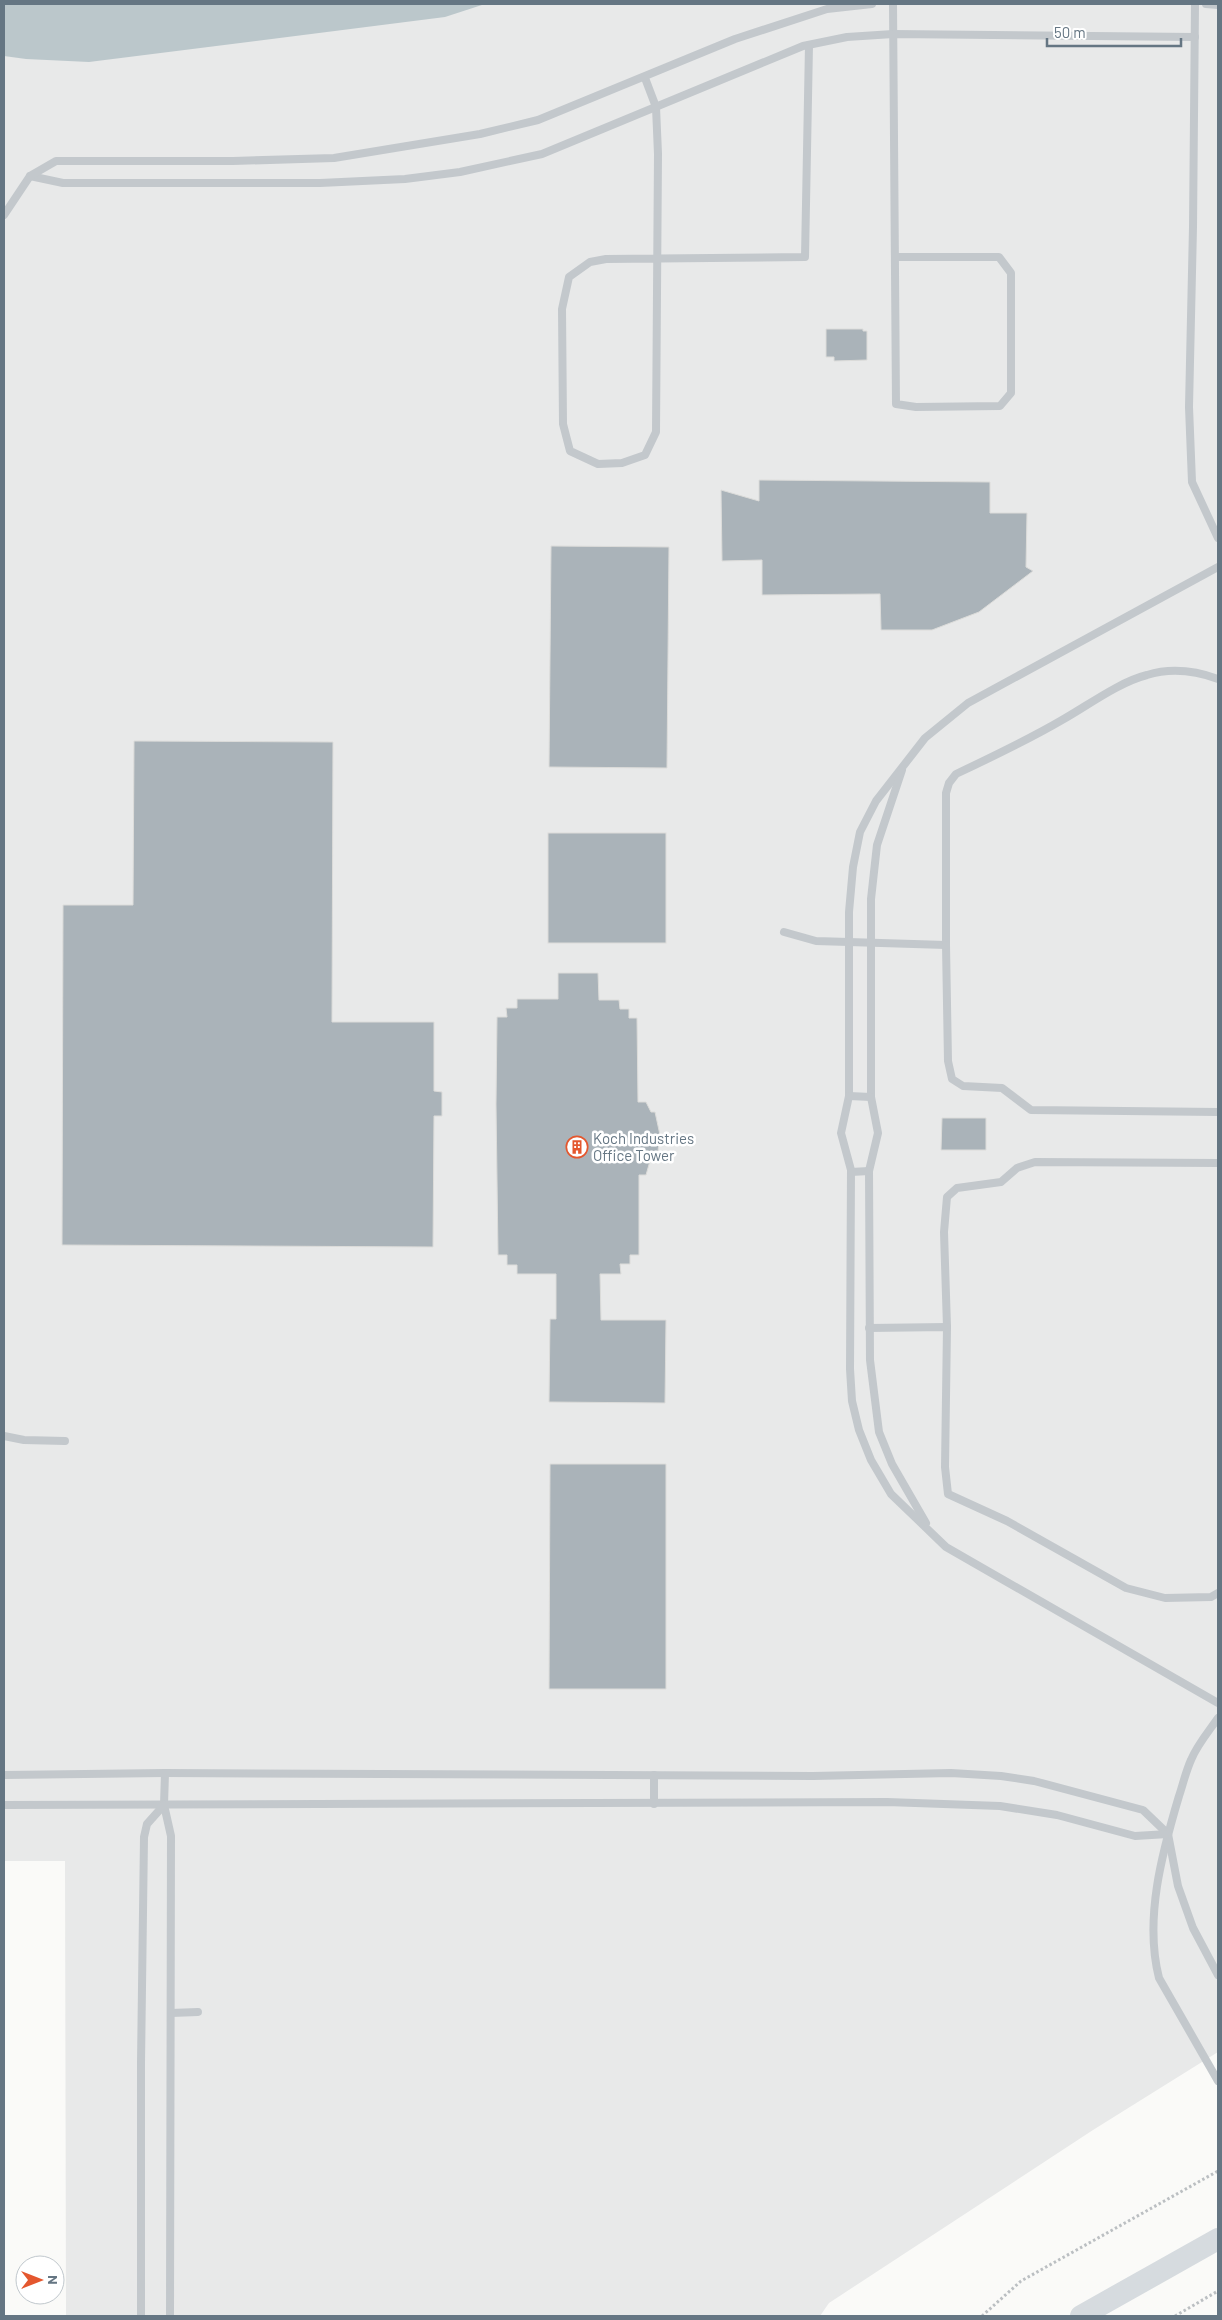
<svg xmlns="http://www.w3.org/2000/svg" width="1222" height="2320" viewBox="0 0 1222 2320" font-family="Barlow,sans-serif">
  <rect width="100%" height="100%" fill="#fafaf8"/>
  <path fill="#e8e9e9" d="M4 4H1218V2052L1093 2130 829 2303 820 2316H66L65 1861H4Z"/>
  <path fill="#bbc7cb" d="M4 4H485L445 17 89 62 26 59 4 56Z"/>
  <g fill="#aab3b9" stroke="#dcdcda">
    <path d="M826 329H863V331H867V360L834 361V357H826Z"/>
    <path d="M759 480 990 482V513H1027L1026 567 1033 571 979 612 932 630H881L880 594 762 595V560L722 561 721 490 759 501Z"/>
    <path d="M551 546 669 547 667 768 549 767Z"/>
    <path d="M134 741 333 742 332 1022H434V1091L442 1092V1116H434L433 1247 62 1245 63 905H133Z"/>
    <rect x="548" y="833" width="118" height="110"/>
    <path d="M558 973H598L599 1000H619L620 1009H629V1018H637L638 1102H646L651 1112H655L660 1135 657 1159 650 1161 646 1175H639V1255H630V1264H620L621 1274H600L601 1320H666L665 1403 549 1402 550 1319H556V1274H517V1265H507V1255H498L496 1104 497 1017H507L506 1008H517V999H558Z"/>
    <path d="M942 1118H986V1150H941Z"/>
    <path d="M550 1464H666V1689H549Z"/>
  </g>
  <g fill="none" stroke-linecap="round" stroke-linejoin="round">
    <g stroke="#bbbfc2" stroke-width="3" stroke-dasharray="2.5 2.5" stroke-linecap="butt">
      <path d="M982 2316 1021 2281 1218 2171"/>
      <path d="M1175 2316 1218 2291"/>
    </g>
    <g stroke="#c3c8cc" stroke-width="8">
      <path d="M893 4 896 404 916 407 1000 406 1011 393V273L999 257H895"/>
      <path d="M1195 4 1193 227 1189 407 1192 482 1218 538"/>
      <path d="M1206 4 1218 5"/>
      <path d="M645 78 656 107 658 154 656 432 645 455 622 463 598 464 570 451 563 424 562 309 569 277 590 262 606 259 805 257 809 45"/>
      <path d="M30 176 63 183H320L405 179 460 172 542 154 803 46 847 37 893 34 1195 37"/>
      <path d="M4 215 30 176 56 161H233L334 158 480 134 538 120 735 39 827 9 872 4"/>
      <path d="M1218 567 968 703 925 738 876 801 860 832 853 867 849 912V1096L841 1133 851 1170 850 1369 852 1401 859 1430 871 1460 891 1494 946 1547 1218 1703"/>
      <path d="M902 770 877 845 871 899V1097L878 1133 869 1171 870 1360 879 1432 892 1464 926 1523"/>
      <path d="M784 932 816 941 946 945V793L949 783 956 774C992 757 1028 740 1062 720 1087 706 1119 682 1147 675 1170 668 1196 671 1218 679"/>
      <path d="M946 945 948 1061 952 1079 963 1086 1002 1088 1031 1110 1218 1112"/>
      <path d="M849 1096 871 1097"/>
      <path d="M851 1172 869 1171"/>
      <path d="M947 1327 944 1232 947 1197 957 1188 1001 1182 1017 1168 1035 1162 1218 1163"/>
      <path d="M869 1328 947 1327 945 1467 948 1494 1007 1521 1126 1588 1165 1598 1211 1597 1218 1593"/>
      <path d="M4 1436 24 1440 65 1441"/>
      <path d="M1218 1718C1209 1731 1197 1745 1191 1760 1186 1771 1183 1784 1179 1796 1162 1853 1144 1919 1159 1978L1218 2081"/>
      <path d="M165 1773 164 1805 171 1836 170 2316"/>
      <path d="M4 1775 165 1773 813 1776 951 1773 1001 1776 1034 1781 1143 1810 1168 1834 1178 1886 1193 1928 1218 1975"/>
      <path d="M654 1775V1804"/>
      <path d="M4 1805 887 1802 1000 1806 1057 1815 1135 1836 1168 1834"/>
      <path d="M171 2013 198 2012"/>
      <path d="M141 2316V2063L144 1837 147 1824 164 1805"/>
    </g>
    <path stroke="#d6dbdf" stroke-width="22" d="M1081 2316 1218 2239"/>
  </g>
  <defs>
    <g id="building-ring" transform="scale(1.125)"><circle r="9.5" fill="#fff" stroke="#e4572e" stroke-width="1.5"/><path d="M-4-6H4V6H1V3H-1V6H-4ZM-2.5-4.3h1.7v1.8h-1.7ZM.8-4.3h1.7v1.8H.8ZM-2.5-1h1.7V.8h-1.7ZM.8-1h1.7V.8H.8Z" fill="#e4572e"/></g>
  </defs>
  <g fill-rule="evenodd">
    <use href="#building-ring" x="577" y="1147"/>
  </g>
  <g text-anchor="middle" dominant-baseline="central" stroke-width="5" stroke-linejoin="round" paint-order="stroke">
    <g font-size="15" fill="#657683" stroke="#fff" text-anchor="start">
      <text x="593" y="1138">Koch Industries<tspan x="593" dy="17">Office Tower</tspan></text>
    </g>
  </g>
  <rect width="1222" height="2320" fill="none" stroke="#657683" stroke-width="10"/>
  <g transform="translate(40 2280) rotate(90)"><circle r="24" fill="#ffffff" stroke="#c1c8cd"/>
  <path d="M0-4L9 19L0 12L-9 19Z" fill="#e4572e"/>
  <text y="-8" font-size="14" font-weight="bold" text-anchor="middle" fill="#657683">N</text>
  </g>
  <path d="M1047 38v8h134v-8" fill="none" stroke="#657683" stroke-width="2.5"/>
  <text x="1054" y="38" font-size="15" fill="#657683" stroke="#ffffff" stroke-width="4" paint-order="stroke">50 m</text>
</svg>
